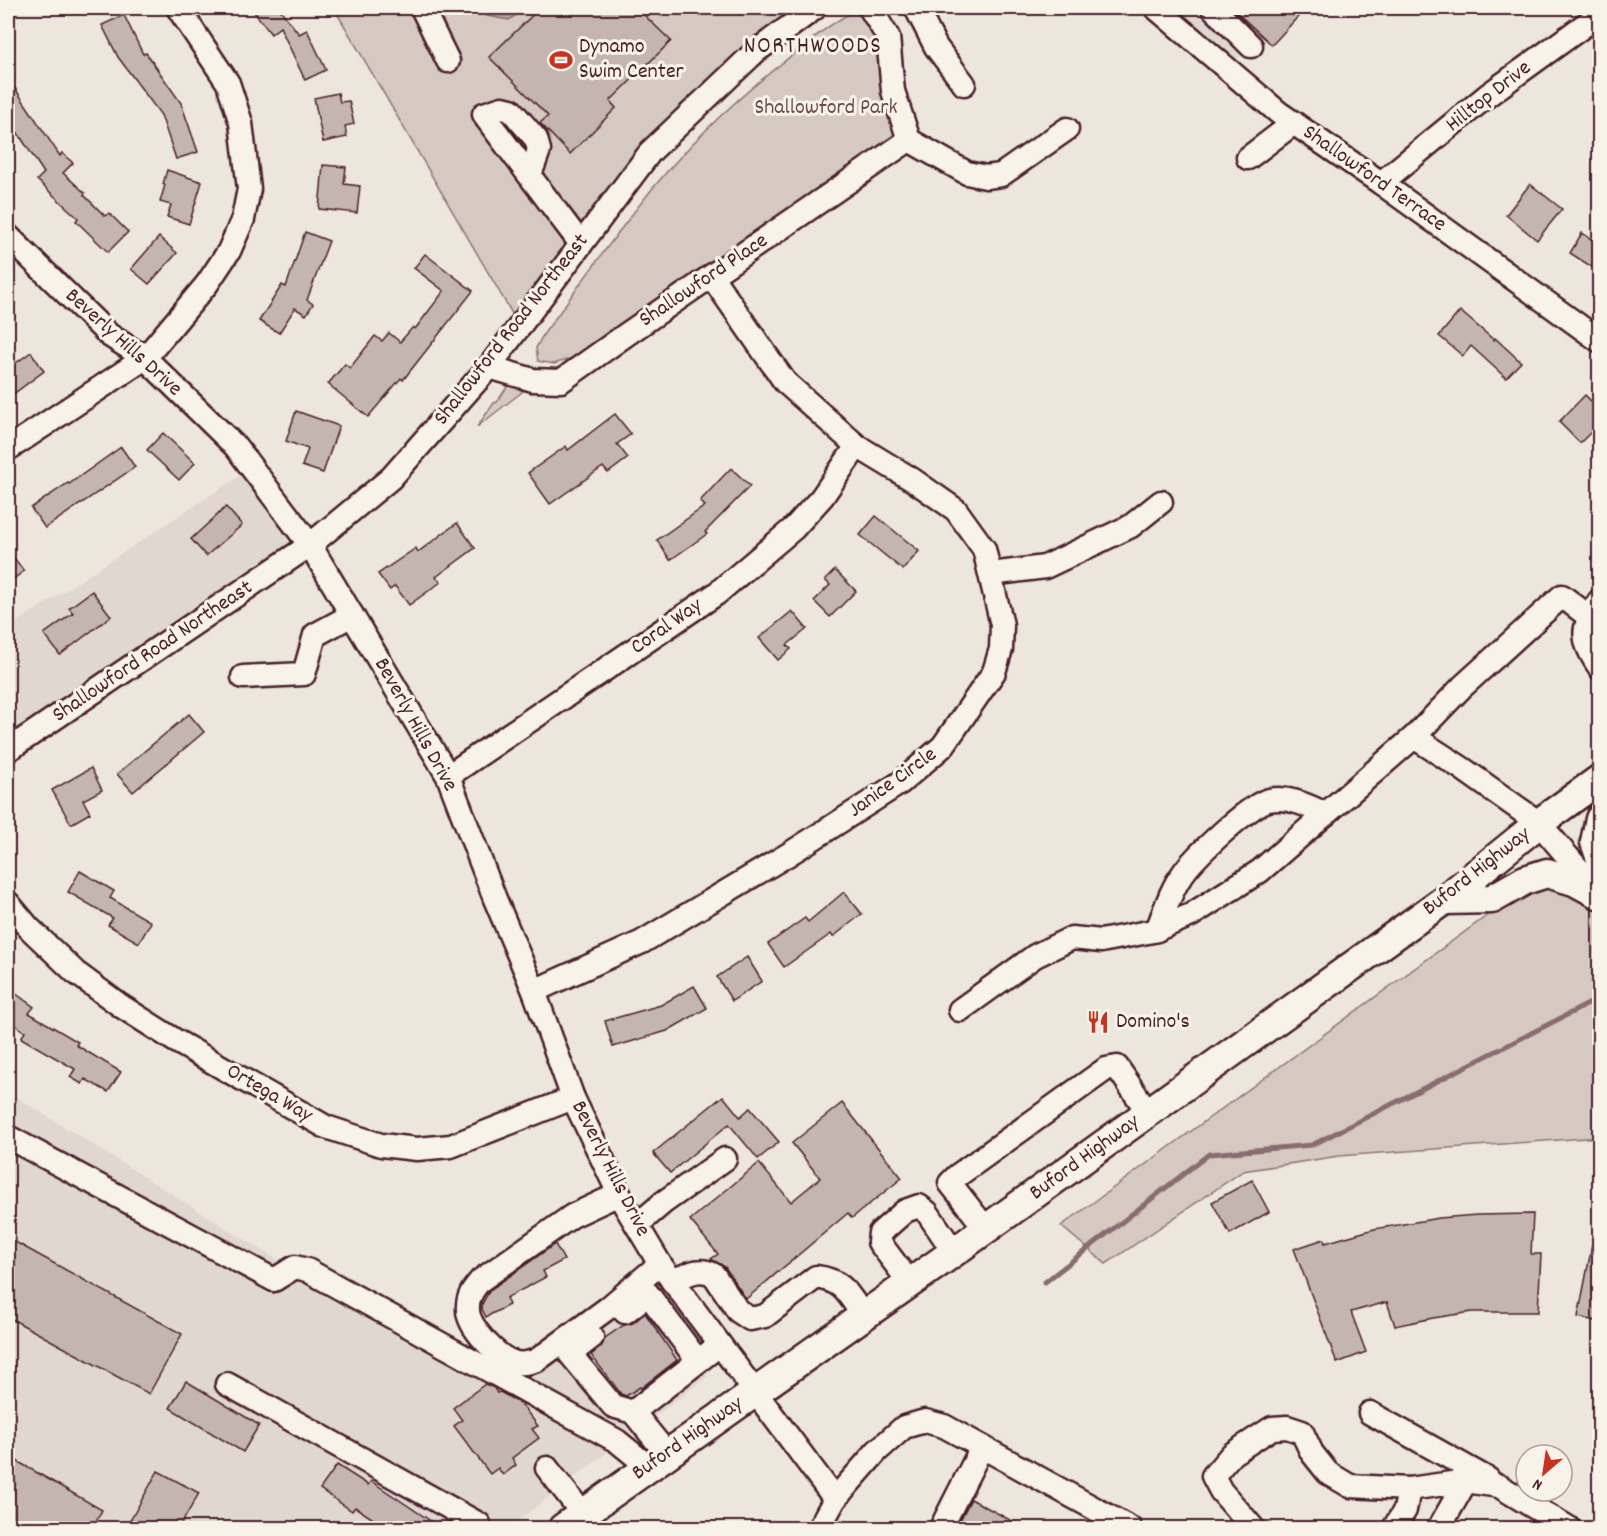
<svg xmlns="http://www.w3.org/2000/svg" width="1607" height="1536" viewBox="0 0 1607 1536" font-family="Dekko,sans-serif">
  <rect width="100%" height="100%" fill="#ece6dd"/>
  <filter id="ink" filterUnits="userSpaceOnUse"><feTurbulence type="fractalNoise" baseFrequency=".0167" numOctaves="2"/><feDisplacementMap in="SourceGraphic" scale="12" xChannelSelector="R" yChannelSelector="G"/><feConvolveMatrix kernelMatrix="1 2 1 2 8 2 1 2 1" color-interpolation-filters="sRGB"/></filter>
  <g filter="url(#ink)">
    <g fill="#e0d7d0">
      <path d="M1174 8H1292L1235 61Z"/>
      <path d="M255 466 311 542 8 746V628Z"/>
      <path d="M8 1092 358 1310 511 1392 650 1287 708 1376 508 1528H8Z"/>
    </g>
    <g fill="#d5c9c2" stroke="#907476" stroke-width="1.5">
      <path d="M334 8H821L636 171 524 334Z"/>
      <path d="M851 13C884 13 890 112 894 137L572 358 554 364 538 361 536 348 543 335C579 286 614 236 653 188 691 142 734 101 781 64 804 46 826 26 851 13Z"/>
      <path d="M511 381 531 385 477 427 494 403 497 402Z"/>
      <path d="M1599 834V1137L1339 1156 1243 1171 1106 1264 1061 1226Z"/>
    </g>
    <path fill="#b39f9d" stroke="#896c6f" stroke-width="1.5" d="M478 8H526L509 20 487 16Z"/>
    <g fill="none" stroke-linecap="round" stroke-linejoin="round">
      <path stroke="#896c6f" stroke-width="5" d="M1045 1282 1209 1154 1312 1145 1600 998"/>
    </g>
    <g fill="#c4b5b0" stroke="#4a1f2b" stroke-width="1.5">
      <path d="M251 8H279L299 34 307 30 326 70 305 80 280 27 271 34Z"/>
      <path d="M540 8H637L671 41 610 101 616 108 570 154 540 123 548 116 489 57Z"/>
      <path d="M1232 8H1306L1272 45Z"/>
      <path d="M124 15 143 54 146 53 181 103 198 152 176 159 161 115 118 57 102 25Z"/>
      <path d="M8 78 60 156 62 153 73 163 63 173 85 193 84 195 105 216 109 213 128 232 108 252 76 221 78 218 37 180 44 173 8 118Z"/>
      <path d="M338 93 340 102 349 101 354 124 345 126 347 137 323 142 314 98Z"/>
      <path d="M323 165 346 167 344 184 360 186 357 213 319 209Z"/>
      <path d="M167 170 202 182 189 224 167 217 171 205 160 202 165 185 163 184Z"/>
      <path d="M1530 184 1562 209 1537 240 1506 215Z"/>
      <path d="M305 232 329 241 307 300 313 304 306 315 295 308 279 333 259 321 282 285 286 287Z"/>
      <path d="M1582 233 1599 244V261L1595 269 1570 253Z"/>
      <path d="M159 237 177 253 149 284 131 269Z"/>
      <path d="M425 254 473 291 403 380 401 378 368 417 328 384 345 364 350 368 375 336 382 341 389 333 400 342 413 327 415 329 444 291 414 268Z"/>
      <path d="M1460 311 1494 340 1495 338 1521 362 1506 378 1471 346 1463 356 1439 336Z"/>
      <path d="M31 352 44 371 8 398V369Z"/>
      <path d="M1585 395 1599 409V424L1580 443 1559 422Z"/>
      <path d="M296 411 339 426 323 473 302 466 308 449 286 441Z"/>
      <path d="M615 414 631 434 617 444 628 458 608 473 603 467 550 504 528 473 566 446 568 450Z"/>
      <path d="M163 433 195 463 179 480 147 450Z"/>
      <path d="M121 447 135 467 45 528 31 508 68 483 69 484Z"/>
      <path d="M731 468 750 486 705 532 707 534 670 560 657 540 705 506 700 501Z"/>
      <path d="M226 507 242 525 206 556 191 539Z"/>
      <path d="M876 516 919 551 903 570 860 535Z"/>
      <path d="M457 523 475 548 436 577 441 582 409 605 395 586 390 590 378 574 416 548 418 552Z"/>
      <path d="M8 550 24 571 8 583Z"/>
      <path d="M835 570 856 591 830 617 814 601 830 585 825 580Z"/>
      <path d="M92 591 111 616 60 655 44 634 73 613 69 608Z"/>
      <path d="M792 611 807 629 787 645 791 649 778 660 759 638Z"/>
      <path d="M189 714 204 732 133 792 117 774Z"/>
      <path d="M91 768 102 790 83 800 90 813 71 824 52 790Z"/>
      <path d="M80 871 114 891 110 898 151 922 139 943 108 925 113 918 68 892Z"/>
      <path d="M844 892 862 914 833 937 831 934 784 967 768 944 805 918 808 922Z"/>
      <path d="M747 957 762 981 732 1001 717 977Z"/>
      <path d="M694 986 707 1008 667 1031 613 1047 605 1021 661 1005Z"/>
      <path d="M8 988 34 1007 29 1013 78 1042 76 1045 121 1072 108 1092 85 1079 82 1084 70 1077 75 1069 21 1038 25 1032 8 1020Z"/>
      <path d="M723 1096 740 1117 750 1108 779 1142 758 1159 729 1124 670 1173 653 1153Z"/>
      <path d="M842 1103 902 1178 852 1218 848 1213 746 1299 725 1267 711 1259 718 1254 690 1220 759 1163 791 1202 820 1178 792 1143Z"/>
      <path d="M1252 1180 1269 1212 1230 1234 1212 1202Z"/>
      <path d="M1533 1214 1531 1254H1541L1538 1312H1472L1433 1318 1395 1326 1387 1302 1351 1312 1366 1352 1337 1363 1294 1249 1324 1239 1325 1243 1374 1229 1439 1218 1477 1215Z"/>
      <path d="M8 1238 182 1334 149 1394 8 1317Z"/>
      <path d="M1593 1240 1599 1241V1322L1578 1317Z"/>
      <path d="M555 1244 564 1260 543 1271 546 1277 506 1298 509 1305 486 1317 482 1309V1304L490 1290Z"/>
      <path d="M645 1313 677 1360 641 1388 640 1387 626 1396 621 1394 591 1355 601 1347 605 1338 624 1325 633 1323Z"/>
      <path d="M186 1381 259 1425 243 1452 170 1408Z"/>
      <path d="M485 1384 494 1388 497 1393 500 1392 521 1404 538 1426 532 1429 539 1438 512 1458 516 1465 503 1475 498 1468 490 1474 454 1426 462 1420 453 1408Z"/>
      <path d="M8 1456 102 1510 92 1528H8Z"/>
      <path d="M337 1465 368 1485 371 1481 441 1528H387L355 1507 352 1511 320 1489Z"/>
      <path d="M158 1471 199 1493 179 1528H126Z"/>
      <path d="M971 1499 1025 1528H956Z"/>
    </g>
    <g fill="none" stroke-linecap="round" stroke-linejoin="round">
      <g stroke="#4a1f2b" stroke-width="27">
        <g id="minor">
          <path d="M422 8 448 61"/>
          <path d="M870 8 888 37 893 91 909 140 967 173 986 177 1001 175 1067 129"/>
          <path d="M916 8 936 47 964 84"/>
          <path d="M1156 8 1279 113 1381 183 1600 341"/>
          <path d="M1213 8 1251 46"/>
          <path d="M484 114 502 108 511 110 536 139 539 150 530 175"/>
          <path d="M486 118 581 244"/>
          <path d="M1248 158 1294 123"/>
          <path d="M1381 183 1488 95 1600 14"/>
          <path d="M8 236 109 335 145 358 236 447 310 545 448 776 495 899 534 991 573 1098 623 1202 660 1264 835 1499"/>
          <path d="M489 367 533 380 561 381 627 334 909 140"/>
          <path d="M8 449 145 358 207 284 229 251 243 219 249 189 241 123 228 83 178 8"/>
          <path d="M991 574 1045 567 1131 526 1161 502"/>
          <path d="M1600 600C1580 628 1581 640 1600 668"/>
          <path d="M243 677 304 674 315 635 352 615"/>
          <path d="M1414 737 1462 687 1562 596 1588 616"/>
          <path d="M8 750 310 545 391 478 489 367 651 151 755 52 815 8"/>
          <path d="M448 776 716 594 794 528 822 497 857 446"/>
          <path d="M8 903 29 928 75 972 121 1006 176 1041 326 1127 381 1145 417 1149 451 1146 573 1098"/>
          <path d="M1157 930C1164 913 1171 889 1182 875 1193 858 1251 803 1269 800 1290 796 1308 806 1326 814"/>
          <path d="M534 991 642 942 789 854 900 783 943 746 994 672 1001 649 1002 625 984 549 956 510 913 480 857 446 785 382 712 277"/>
          <path d="M960 1010 1035 956 1072 938 1101 941 1153 931 1191 915 1260 871 1414 737 1463 769 1539 823 1580 871 1600 876"/>
          <path d="M8 1137 274 1280 295 1267 307 1270 617 1441 649 1467"/>
          <path d="M619 1194 572 1216 481 1280C473 1289 467 1297 468 1310 468 1327 497 1357 513 1362 521 1365 529 1363 537 1360L608 1308 660 1264"/>
          <path d="M637 1225 664 1202 725 1159"/>
          <path d="M986 1229 950 1183 957 1176 1106 1069 1117 1067 1148 1112"/>
          <path d="M672 1281C687 1275 699 1266 714 1275L738 1311 750 1319 765 1316 816 1277C843 1280 849 1295 863 1316"/>
          <path d="M910 1283 879 1242 880 1233 905 1211 919 1206 927 1212 954 1252"/>
          <path d="M625 1312 648 1294 698 1361"/>
          <path d="M592 1337 570 1354 613 1406 633 1412 667 1454"/>
          <path d="M227 1384 479 1524"/>
          <path d="M633 1412 710 1352"/>
          <path d="M1370 1413 1488 1479"/>
          <path d="M547 1468 583 1514"/>
          <path d="M942 1526 982 1447"/>
          <path d="M819 1528 835 1499 877 1451 904 1427 925 1421 944 1426 1130 1528"/>
          <path d="M1253 1528 1221 1491 1213 1476 1232 1454 1272 1428 1287 1427 1302 1432 1312 1453 1328 1473 1350 1486 1409 1489 1466 1481 1499 1486 1569 1528"/>
          <path d="M1394 1528 1405 1510 1409 1489"/>
          <path d="M1439 1528 1466 1481"/>
        </g>
      </g>
      <g stroke="#4a1f2b" stroke-width="33">
        <g id="major">
          <path d="M1600 819 1595 842 1600 856"/>
          <path d="M1444 900 1492 899 1525 880 1547 873 1574 881 1600 895"/>
          <path d="M563 1528 954 1252 1444 900 1539 823 1600 779"/>
        </g>
      </g>
      <use href="#minor" stroke="#f7f3e8" stroke-width="22"/>
      <use href="#major" stroke="#f7f3e8" stroke-width="28"/>
    </g>
  </g>
  <defs>
    <g id="stadium-bare" transform="scale(1.8)"><path d="M0-5a6.5 5 0 1 0 0 10a6.5 5 0 1 0 0-10ZM-3.5-1.8h7v3.6h-7Z" fill="#c8321e" stroke="#f7f3e8" stroke-width="2.5" paint-order="stroke"/></g>
    <g id="restaurant-bare" transform="scale(1.8)"><path d="M-5-6h1v4h1v-4h1v4h1v-4h1v5L-1.5 .5V6h-2V.5L-5-1ZM5-6V6H3V1.5H1.5Q1.5-4 5-6Z" fill="#c8321e" stroke="#f7f3e8" stroke-width="2.5" paint-order="stroke"/></g>
  </defs>
  <g fill-rule="evenodd">
    <use href="#stadium-bare" x="561" y="60"/>
    <use href="#restaurant-bare" x="1098" y="1022"/>
  </g>
  <g text-anchor="middle" dominant-baseline="central" stroke-width="6" stroke-linejoin="round" paint-order="stroke">
    <g font-size="22" fill="#4a1f2b" stroke="#f7f3e8" text-anchor="start">
      <text x="579" y="47">Dynamo<tspan x="579" dy="25">Swim Center</tspan></text>
      <text x="1116" y="1022">Domino's</text>
    </g>
    <g font-size="22" fill="#4a1f2b" stroke="#f7f3e8">
      <text transform="translate(1489 97) rotate(-38)">Hilltop Drive</text>
      <text transform="translate(1374 179) rotate(35)">Shallowford Terrace</text>
      <text transform="translate(704 281) rotate(-34)">Shallowford Place</text>
      <text transform="translate(512 330) rotate(-52)">Shallowford Road Northeast</text>
      <text transform="translate(123 343) rotate(42)">Beverly Hills Drive</text>
      <text transform="translate(667 627) rotate(-35)">Coral Way</text>
      <text transform="translate(153 652) rotate(-34)">Shallowford Road Northeast</text>
      <text transform="translate(415 725) rotate(61)">Beverly Hills Drive</text>
      <text transform="translate(893 783) rotate(-36)">Janice Circle</text>
      <text transform="translate(1477 872) rotate(-38)">Buford Highway</text>
      <text transform="translate(269 1094) rotate(30)">Ortega Way</text>
      <text transform="translate(1085 1158) rotate(-36)">Buford Highway</text>
      <text transform="translate(610 1169) rotate(63)">Beverly Hills Drive</text>
      <text transform="translate(688 1439) rotate(-35)">Buford Highway</text>
    </g>
    <g font-size="22" fill="#6d4a51" stroke="#f7f3e8">
      <text x="826" y="108">Shallowford Park</text>
    </g>
    <g font-size="24" letter-spacing="1.5" fill="#4a1f2b" stroke="#f7f3e8">
      <text x="813" y="47">NORTHWOODS</text>
    </g>
  </g>
  <rect width="1607" height="1536" fill="none" stroke="#f7f3e8" stroke-width="30"/>
  <rect x="15" y="15" width="1577" height="1506" fill="none" stroke="#4a1f2b" stroke-width="2" filter="url(#ink)"/>
  <g transform="translate(1544 1473) rotate(209)"><circle r="28" fill="#f7f3e8" stroke="#b29e9c" stroke-width="1.5"/>
  <path d="M0-4.5L10 22L0 15L-10 22Z" fill="#c8321e"/>
  <text y="-9" font-size="16" font-weight="bold" text-anchor="middle" fill="#4a1f2b">N</text>
  </g>
</svg>
